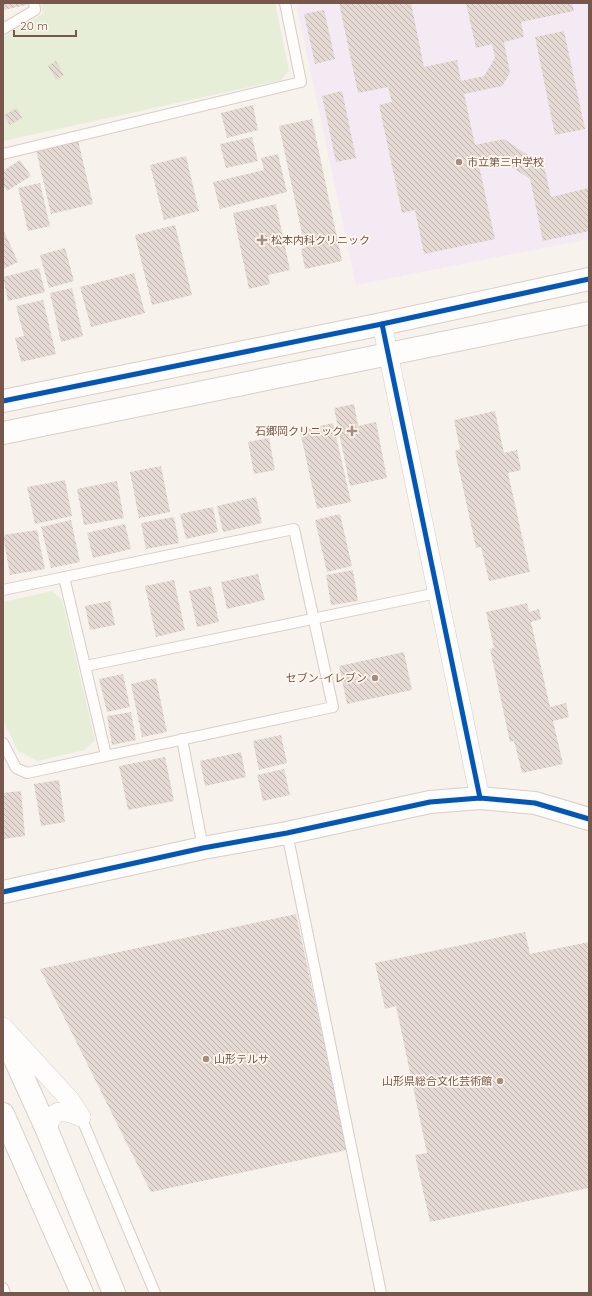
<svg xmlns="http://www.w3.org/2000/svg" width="592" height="1296" viewBox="0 0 592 1296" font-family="Quicksand,'Noto Sans JP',sans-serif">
  <defs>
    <pattern id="building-back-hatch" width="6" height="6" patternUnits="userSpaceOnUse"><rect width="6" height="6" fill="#e4dad3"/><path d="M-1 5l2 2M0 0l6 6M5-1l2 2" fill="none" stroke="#beb4ad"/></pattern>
  </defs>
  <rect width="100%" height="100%" fill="#f8f2ec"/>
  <path fill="#f3eaf3" d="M296 3H589V239L356 285Z"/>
  <g fill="#e6eed7">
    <path d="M41 3H275L289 71 281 80 3 141V37L43 14Z"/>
    <path d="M52 591 62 600 95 740 85 750 37 761 18 751 3 720V602Z"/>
  </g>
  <g fill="url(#building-back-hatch)">
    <path d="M3 3H30V4L4 10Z"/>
    <path d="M339 3H411L424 67 457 60 461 81 484 76 495 58 492 44 476 48 466 3H572L574 11 521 22 524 37 504 42 510 73 502 86 464 94 475 145 504 139 544 166 551 197 589 188V231L543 241 530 179 497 157 478 161 495 239 424 254 415 210 402 213 379 105 392 102 388 87 358 93Z"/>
    <path d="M324 10 335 59 315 64 304 14Z"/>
    <path d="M564 31 585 129 555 135 535 37Z"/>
    <path d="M56 61 64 75 56 80 48 66Z"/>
    <path d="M342 91 356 158 336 162 322 96Z"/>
    <path d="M253 105 258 130 227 138 221 113Z"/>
    <path d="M17 108 22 118 10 125 4 115Z"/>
    <path d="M312 119 342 261 305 269 301 249 305 248 279 126Z"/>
    <path d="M252 137 258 161 226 168 220 144Z"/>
    <path d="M78 140 93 204 51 214 36 150Z"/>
    <path d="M278 154 287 192 220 209 213 182 264 170 261 158Z"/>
    <path d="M186 156 199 211 164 220 150 165Z"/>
    <path d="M20 160 31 176 7 191 3 185V171Z"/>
    <path d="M40 183 50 226 28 231 18 188Z"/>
    <path d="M276 204 290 270 268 275 270 284 249 289 233 213Z"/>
    <path d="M175 225 192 295 152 305 135 235Z"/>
    <path d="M3 229 18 262 3 269Z"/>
    <path d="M65 248 74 281 49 288 40 255Z"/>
    <path d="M39 268 45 292 8 301 3 277Z"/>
    <path d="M134 273 145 313 91 327 80 287Z"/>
    <path d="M72 288 83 336 61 342 50 293Z"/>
    <path d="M43 300 56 354 21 362 15 338 24 336 16 306Z"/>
    <path d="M354 404 358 426 376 422 387 478 350 486 334 408Z"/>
    <path d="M495 411 504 453 517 450 521 470 508 473 530 572 489 581 481 547 476 548 455 451 460 449 454 420Z"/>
    <path d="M333 423 351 502 317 509 300 431Z"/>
    <path d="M269 438 275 470 254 474 248 442Z"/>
    <path d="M161 466 170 512 139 518 130 472Z"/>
    <path d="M65 480 72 516 35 524 27 487Z"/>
    <path d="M117 481 124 518 84 525 77 489Z"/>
    <path d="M256 497 262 523 223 532 217 506Z"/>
    <path d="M213 507 218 532 186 539 180 514Z"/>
    <path d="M340 514 352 566 327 572 315 520Z"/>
    <path d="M174 517 179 543 146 549 141 523Z"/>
    <path d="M71 520 80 562 51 568 41 527Z"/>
    <path d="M125 524 131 549 93 558 87 533Z"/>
    <path d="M37 530 45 569 10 575 3 535Z"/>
    <path d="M353 570 358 601 331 605 326 575Z"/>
    <path d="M258 574 265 600 227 609 221 582Z"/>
    <path d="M174 580 185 630 156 637 145 586Z"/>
    <path d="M211 586 219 622 197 627 189 591Z"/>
    <path d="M110 601 115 625 90 630 85 606Z"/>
    <path d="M527 603 529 612 539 609 541 619 531 622 550 707 566 703 569 717 553 721 563 764 522 773 514 741 510 742 490 649 494 648 486 612Z"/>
    <path d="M404 652 412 690 347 704 339 666Z"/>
    <path d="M123 674 130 707 107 712 99 679Z"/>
    <path d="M156 678 167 732 142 737 131 684Z"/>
    <path d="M131 712 136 740 112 745 107 716Z"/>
    <path d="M281 735 287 763 259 770 253 741Z"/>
    <path d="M241 752 246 777 205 786 200 761Z"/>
    <path d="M165 757 174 801 128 810 119 766Z"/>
    <path d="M284 769 290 795 263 801 257 775Z"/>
    <path d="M59 780 65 822 41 826 34 784Z"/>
    <path d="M21 791 25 836 3 839V793Z"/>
    <path d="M296 914 347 1150 151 1192 40 969Z"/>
    <path d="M525 932 530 954 589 942V1188L430 1222 415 1155 427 1153 396 1006 385 1009 375 963Z"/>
  </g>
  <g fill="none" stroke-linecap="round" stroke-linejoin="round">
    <g stroke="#d6cdc8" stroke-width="12">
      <g id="lane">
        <path d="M3 29 35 10 34 3"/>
        <path d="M3 154 301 82 285 3"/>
        <path d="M64 577 106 755"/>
        <path d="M3 590 294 529 333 707 27 773 16 768 3 743"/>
        <path d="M86 666 437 593"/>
        <path d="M182 739 203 848"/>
        <path d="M287 833 381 1293"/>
        <path d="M81 1117 155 1293"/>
        <path d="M3 1288 5 1293"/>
      </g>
    </g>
    <g stroke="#d6cdc8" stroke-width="20">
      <g id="street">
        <path d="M382 324 480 798"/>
        <path d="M3 1027 70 1100 81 1117"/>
        <path d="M47 1130C52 1108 62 1109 81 1117"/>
      </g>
    </g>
    <g stroke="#d7cec8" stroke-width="24">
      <g id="secondary">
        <path d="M3 401 382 324 589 279"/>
        <path d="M3 433 589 313"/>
        <path d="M3 892 203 848 287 833 430 802 480 798 535 803 589 819"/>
        <path d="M3 1033 47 1130 114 1293"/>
        <path d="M3 1114 82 1293"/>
      </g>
    </g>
    <use href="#lane" stroke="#fefdfc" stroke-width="10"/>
    <use href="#street" stroke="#fefdfc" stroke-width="19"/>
    <use href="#secondary" stroke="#fefdfc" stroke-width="22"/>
    <g stroke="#fff7ee" stroke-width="8">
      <g id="cycleway">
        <path d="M382 324 480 798"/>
        <path d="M3 401 382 324 589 279"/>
        <path d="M3 892 203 848 287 833 430 802 480 798 535 803 589 819"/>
      </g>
    </g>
    <use href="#cycleway" stroke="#0057b8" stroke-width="5"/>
  </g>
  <g fill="#a48d83" stroke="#fff7ee" stroke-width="1.5">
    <circle cx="459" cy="162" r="4"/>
    <path d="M260 234h4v4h4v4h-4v4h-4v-4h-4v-4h4z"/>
    <path d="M350 425h4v4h4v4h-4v4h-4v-4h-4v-4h4z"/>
    <circle cx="375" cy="678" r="4"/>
    <circle cx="206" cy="1059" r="4"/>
    <circle cx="500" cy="1081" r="4"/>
  </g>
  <g text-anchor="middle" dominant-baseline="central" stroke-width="3.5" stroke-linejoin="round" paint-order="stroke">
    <g font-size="11" fill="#77574b" stroke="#fff7ee" text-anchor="start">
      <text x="467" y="162">市立第三中学校</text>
      <text x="271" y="240">松本内科クリニック</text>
      <text x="343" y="431" text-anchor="end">石郷岡クリニック</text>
      <text x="367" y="678" text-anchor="end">セブン-イレブン</text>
      <text x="214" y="1059">山形テルサ</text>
      <text x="492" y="1081" text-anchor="end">山形県総合文化芸術館</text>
    </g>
  </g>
  <rect width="592" height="1296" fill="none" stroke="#77574b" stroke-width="8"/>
  <path d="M14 30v6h62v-6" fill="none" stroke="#77574b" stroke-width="2"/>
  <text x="20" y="30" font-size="12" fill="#77574b" stroke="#fff7ee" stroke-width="3" paint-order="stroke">20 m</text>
</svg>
